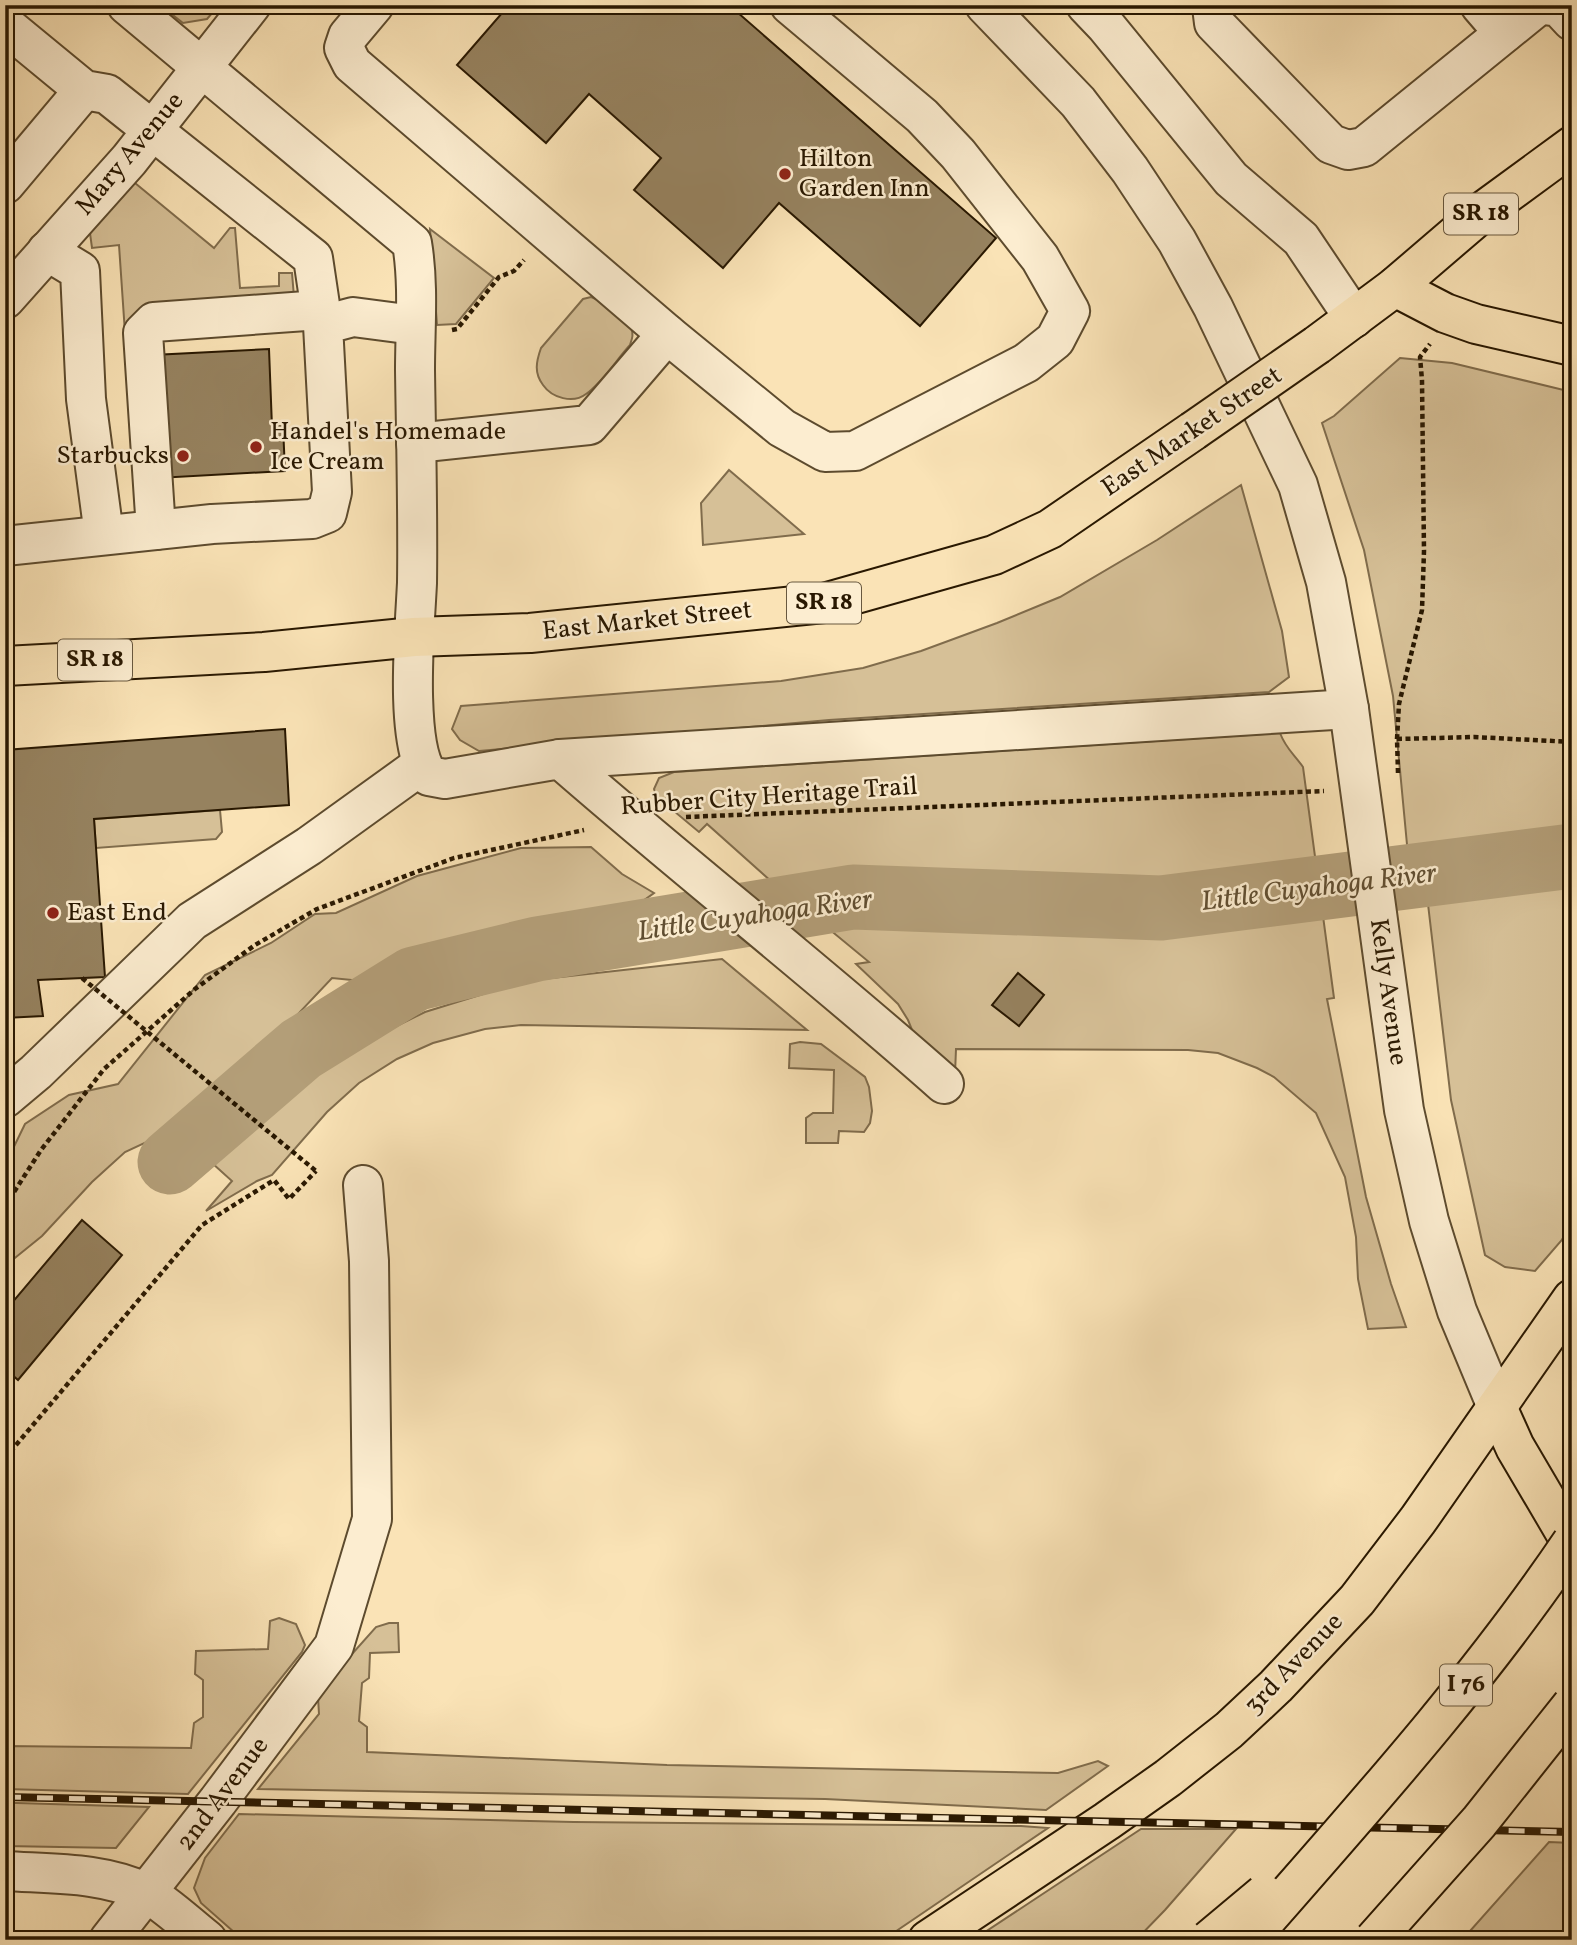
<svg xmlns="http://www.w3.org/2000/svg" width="1577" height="1945" viewBox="0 0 1577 1945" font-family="Vollkorn,serif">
  <rect width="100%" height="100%" fill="#fae3b6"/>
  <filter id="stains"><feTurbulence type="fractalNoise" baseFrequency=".00286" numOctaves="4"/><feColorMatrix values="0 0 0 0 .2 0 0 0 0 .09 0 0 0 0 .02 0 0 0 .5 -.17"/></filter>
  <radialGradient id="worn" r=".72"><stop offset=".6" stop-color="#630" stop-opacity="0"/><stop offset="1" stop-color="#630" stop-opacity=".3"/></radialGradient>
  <g fill="#d6c097" stroke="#806c4c" stroke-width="2">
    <path d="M160 5H219L207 19 183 23Z"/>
    <path d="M135 183 214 248 230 228H235L240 288 279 286V273H292L294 297 125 333 119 245 92 248 89 226Z"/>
    <path d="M430 229 494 278 456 324 437 325Z"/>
    <path d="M591 297C601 300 626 320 631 328 634 334 632 339 630 345 617 359 602 383 586 394 573 404 552 398 543 385 534 373 536 362 541 348L583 299Z"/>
    <path d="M1400 358 1452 363 1572 392V833C1512 832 1466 841 1408 855L1393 696 1364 550 1322 423 1334 416Z"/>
    <path d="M729 470 804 534 703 545 701 503Z"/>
    <path d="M1241 485 1282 631 1289 677 1269 692 829 720 479 751 460 740 452 729 461 706 781 681 863 668 921 651 997 623 1060 597 1157 540Z"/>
    <path d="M1280 733C1286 749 1294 754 1303 767L1334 998 1327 999 1366 1197 1391 1284 1406 1327 1368 1329 1358 1279 1356 1237 1345 1177 1316 1113 1274 1077 1257 1068 1218 1053 1188 1050 956 1049 955 1074 923 1057 908 1020 898 1004 856 964 869 962 772 882 707 824 699 832 657 797 654 789 659 778 674 772Z"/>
    <path d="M220 810 222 832 216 839 96 848 94 819Z"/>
    <path d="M591 847 622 874 654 893 616 920 575 929 505 932 437 948 372 982 332 978 266 1048 223 1082 179 1127 125 1152 92 1182 42 1236 5 1266V1165L25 1124 69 1095 118 1084 205 975 271 943 315 914 336 913 417 876 521 848Z"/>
    <path d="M1572 869V1224L1561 1241 1535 1271 1505 1267 1485 1255 1451 1100 1428 904 1429 888 1521 873Z"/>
    <path d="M722 959 807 1030 521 1025 485 1029 433 1043 397 1059 359 1083 327 1112 272 1175 257 1181 206 1211 232 1181 212 1163 346 1051 425 1012 525 981Z"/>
    <path d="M800 1042 821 1044 865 1077 869 1087 872 1111 870 1123 864 1132 839 1131 838 1143H806V1118L813 1113H833L834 1070 789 1068 790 1044Z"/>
    <path d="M279 1618 296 1624 305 1645 302 1652 188 1794 5 1789V1746L191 1748 194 1723 203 1717V1680L195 1674 196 1651 268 1649 270 1621Z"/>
    <path d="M389 1623H398L399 1652 370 1653 369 1678 362 1683 359 1721 367 1727V1752L667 1765 1058 1773 1098 1761 1108 1766 1046 1810 825 1799 258 1789 319 1714 318 1697 336 1672 376 1627Z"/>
    <path d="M5 1803H17L149 1807 116 1848 5 1846Z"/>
    <path d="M239 1814 574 1822 1021 1826 1048 1828 883 1940H243L201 1903 194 1888 205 1858Z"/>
    <path d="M1141 1829H1236L1165 1910 1136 1940H973Z"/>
    <path d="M1549 1842 1572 1843V1940H1462Z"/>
  </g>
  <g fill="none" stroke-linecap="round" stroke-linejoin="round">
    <path stroke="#b39e78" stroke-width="65" d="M170 1162 301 1049 414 979 537 949 853 897 1161 908 1572 856"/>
  </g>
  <g fill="#96825f" stroke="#291801" stroke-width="2">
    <path d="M509 5H729L996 238 920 326 779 203 723 268 634 190 661 158 589 94 546 143 457 65Z"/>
    <path d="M269 349 272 427 283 426 285 471 158 478 153 355Z"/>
    <path d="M285 729 289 805 94 819 105 977 38 980 43 1016 5 1018V750Z"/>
    <path d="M1018 973 1044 995 1019 1026 992 1005Z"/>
    <path d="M82 1220 122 1255 18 1380 11 1374 5 1381V1311Z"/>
  </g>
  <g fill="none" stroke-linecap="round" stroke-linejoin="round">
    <g stroke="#5d4b2e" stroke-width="42">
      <g id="minor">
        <path d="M127 5 412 243C419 285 415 328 415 370 416 441 418 512 417 583 415 626 404 744 429 776L445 779 560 759C687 870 819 973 944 1084"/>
        <path d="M374 5 348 36 344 48 352 64 667 334 782 428 825 452 855 451 1026 363 1055 340 1070 311 1040 258 958 154 922 116 790 5"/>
        <path d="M985 5 1078 102 1130 170 1177 241 1213 307 1298 485 1326 582 1349 709 1404 1110 1429 1221 1457 1311 1497 1407"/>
        <path d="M1086 5 1106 26 1231 179 1301 239 1354 318"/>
        <path d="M1214 5 1212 7 1214 23 1331 144 1348 150 1364 147 1539 5"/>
        <path d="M1480 5 1504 33"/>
        <path d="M1544 5 1559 7 1572 21"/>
        <path d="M5 25 84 90 107 94 313 258 323 325"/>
        <path d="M5 184 84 90"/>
        <path d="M47 251 80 271 86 399 104 535"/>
        <path d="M5 299 129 160 251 5"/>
        <path d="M416 443 589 425 667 334"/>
        <path d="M156 530 143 333 154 322 320 310"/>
        <path d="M5 546 212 524 312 519 327 513 332 492 323 325 353 317 414 325"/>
        <path d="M560 759 1349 709"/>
        <path d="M5 1098 36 1072 192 921 309 846 420 766"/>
        <path d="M5 1871C51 1874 104 1872 146 1893 165 1903 189 1926 207 1940"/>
        <path d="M109 1940 218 1801 334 1646 372 1519 369 1261 363 1185"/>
      </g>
    </g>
    <g stroke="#291801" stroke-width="42">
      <g id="major">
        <path d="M1395 287 1445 313 1476 324 1572 346"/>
        <path d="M1317 345 1395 287 1486 209 1572 146"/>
        <path d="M5 666 264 652 414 637 530 633 824 603 994 555 1050 529 1193 431"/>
        <path d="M1497 1407 1515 1447 1572 1544"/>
        <path d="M928 1940 1107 1821 1168 1778 1229 1730 1276 1686 1357 1600 1418 1520 1572 1299"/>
      </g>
    </g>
    <g stroke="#291801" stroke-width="4.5" stroke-dasharray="5 3.5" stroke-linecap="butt">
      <path d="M452 330 457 329 499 277 514 271 524 260"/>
      <path d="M1397 739 1399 704 1422 610 1424 551 1422 380 1420 357 1430 344"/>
      <path d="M1398 773 1397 739 1474 737 1572 742"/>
      <path d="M686 817 1324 791"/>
      <path d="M5 1206 41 1150 104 1069 195 989 255 945 317 909 454 858 584 830"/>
      <path d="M5 1458 202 1225 274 1180 289 1199 316 1171"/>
    </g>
    <use href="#minor" stroke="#fcedd0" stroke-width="38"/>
    <use href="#major" stroke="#fae3b6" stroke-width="38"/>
    <g stroke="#291801" stroke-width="8">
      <path id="rail" d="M5 1797 1572 1832"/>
    </g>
    <use href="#rail" stroke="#fcedd0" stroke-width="5" stroke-dasharray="16" stroke-linecap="butt"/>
    <g stroke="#291801" stroke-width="42" stroke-linecap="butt">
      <path id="major-bridge" d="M1193 431 1317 345"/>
    </g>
    <g stroke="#291801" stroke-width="42" stroke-linecap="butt">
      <g id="highway-bridge">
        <path d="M1209 1940 1264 1894"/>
        <path d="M1248 1940C1361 1811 1476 1684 1572 1542"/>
        <path d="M1374 1940 1479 1822 1572 1705"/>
      </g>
    </g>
    <path stroke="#291801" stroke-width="4.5" stroke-dasharray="5 3.5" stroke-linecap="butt" d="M82 978 316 1171"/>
    <use href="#major-bridge" stroke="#fae3b6" stroke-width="38"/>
    <use href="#highway-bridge" stroke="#fae3b6" stroke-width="38"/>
  </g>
  <g fill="#8f2418" stroke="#fcedd0" stroke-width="2.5">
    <circle cx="785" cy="174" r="7"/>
    <circle cx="256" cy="447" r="7"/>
    <circle cx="183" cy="456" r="7"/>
    <circle cx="53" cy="913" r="7"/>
  </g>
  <g text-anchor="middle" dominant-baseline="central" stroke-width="5" stroke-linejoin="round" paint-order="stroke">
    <g fill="#fcedd0" stroke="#68583f" stroke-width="2">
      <rect x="1444" y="193.5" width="74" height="41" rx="5"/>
      <rect x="787" y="582.5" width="74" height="41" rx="5"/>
      <rect x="58" y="639.5" width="74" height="41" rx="5"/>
      <rect x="1440" y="1664.5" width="52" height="41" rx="5"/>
    </g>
    <g font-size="24" font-weight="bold" fill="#291801">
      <text x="1481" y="214">SR 18</text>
      <text x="824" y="603">SR 18</text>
      <text x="95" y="660">SR 18</text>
      <text x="1466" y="1685">I 76</text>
    </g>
    <g font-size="26" fill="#291801" stroke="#fcedd0">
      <text transform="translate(130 154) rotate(-50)">Mary Avenue</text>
      <text transform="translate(1192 432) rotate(-34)">East Market Street</text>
      <text transform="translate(647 621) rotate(-6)">East Market Street</text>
      <text transform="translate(769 797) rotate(-4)">Rubber City Heritage Trail</text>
      <text transform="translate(1388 992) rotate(82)">Kelly Avenue</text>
      <text transform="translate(1294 1664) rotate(-46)">3rd Avenue</text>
      <text transform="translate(223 1794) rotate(-53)">2nd Avenue</text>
    </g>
    <g font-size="26" fill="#291801" stroke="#fcedd0" text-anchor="start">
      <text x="799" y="159">Hilton<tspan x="799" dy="30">Garden Inn</tspan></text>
      <text x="270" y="432">Handel's Homemade<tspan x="270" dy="30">Ice Cream</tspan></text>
      <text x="169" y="456" text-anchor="end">Starbucks</text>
      <text x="67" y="913">East End</text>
    </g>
    <g font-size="28" font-style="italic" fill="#604e31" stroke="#fcedd0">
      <text transform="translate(1319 888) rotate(-7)">Little Cuyahoga River</text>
      <text transform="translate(755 916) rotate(-8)">Little Cuyahoga River</text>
    </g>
  </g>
  <rect width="1577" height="1945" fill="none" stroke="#fae3b6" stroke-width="28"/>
  <rect x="7" y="7" width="1563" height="1931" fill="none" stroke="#291801" stroke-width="3.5"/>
  <rect x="14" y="14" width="1549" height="1917" fill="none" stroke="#291801" stroke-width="2"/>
  <rect width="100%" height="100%" filter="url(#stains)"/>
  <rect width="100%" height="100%" fill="url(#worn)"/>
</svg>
